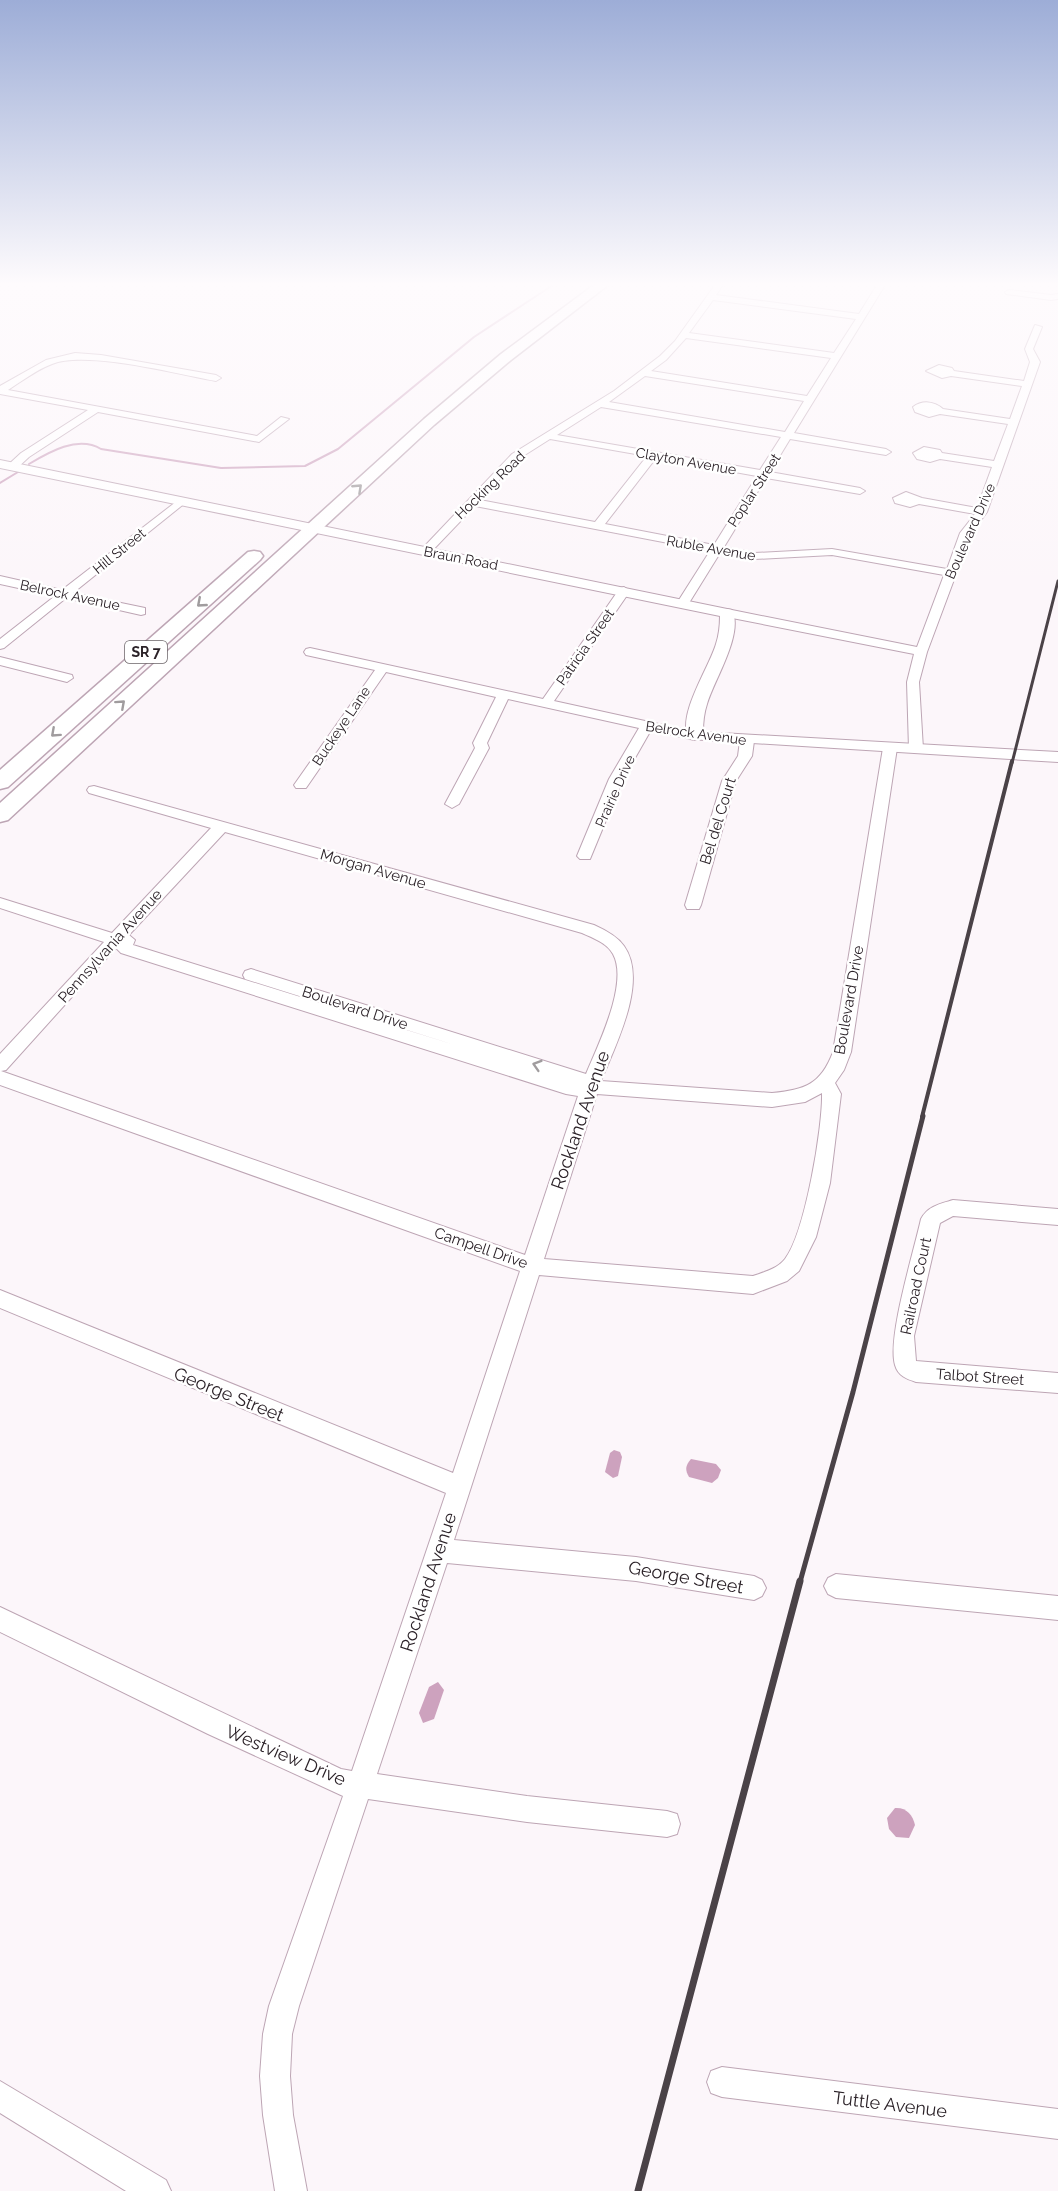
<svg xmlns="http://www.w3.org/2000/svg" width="1058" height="2191" viewBox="0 0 1058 2191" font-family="Raleway,sans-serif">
  <rect width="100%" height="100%" fill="#fcf6fa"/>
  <g fill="#cda2be">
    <path d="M614 1450 620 1452 622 1457 618 1476 613 1478 605 1472 610 1453Z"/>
    <path d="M691 1459 716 1464 721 1470 718 1478 712 1483 689 1477C685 1470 685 1466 691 1459Z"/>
    <path d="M438 1682 444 1690 434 1719 423 1723 419 1713 429 1687Z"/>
    <path d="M895 1808C906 1807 913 1815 915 1825L909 1838 896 1837 889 1829 887 1818Z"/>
  </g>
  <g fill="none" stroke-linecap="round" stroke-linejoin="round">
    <g stroke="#cda2be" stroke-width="2">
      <path d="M29 464C49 452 78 435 101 449L221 468 305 466 338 449 474 337 553 285"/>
      <path d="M0 483 18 472"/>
    </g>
    <g stroke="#bda5b4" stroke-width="2">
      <g id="minor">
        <path d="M715 285H723L716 295 859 314 877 285H885L794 433 886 449 891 452 886 455 790 439 770 472 860 488 865 491 860 494 766 478 724 547 755 553 832 549 947 569 960 533 975 514 919 504 910 507 895 503 893 498 906 492 922 498 977 508 992 467 940 459 930 462 917 459 913 453 924 447 940 450 942 453 994 461 1008 424 940 414 929 417 915 412 913 407C922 400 934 401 943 409L1010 419 1022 386 951 376 942 378 926 371 939 365 952 368 954 371 1024 381 1030 362 1025 349 1035 325 1042 327 1033 349 1040 362 987 512 971 534 927 652 919 682 923 749 921 752 916 753 909 749 907 682 914 654 727 617 721 613 727 609 917 647 944 575 832 555 755 559 720 553 689 603 683 607 677 603 710 551 475 506 430 553H422L420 551 512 454 614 391 660 356 675 341ZM713 300 856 319 834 353 689 333ZM686 338 831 358 807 396 651 371 666 360ZM645 376 804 401 785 432 609 402ZM601 407 781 437 760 470 557 435ZM550 439 647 456 595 522 480 500 520 458ZM656 458 757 476 714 545 605 524Z"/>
        <path d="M1009 290 1051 295 1058 294V299L1051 300 1006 294 1005 292Z"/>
        <path d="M75 353 101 355 216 375 221 378 216 381C177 374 86 350 52 364 36 370 22 381 8 390L257 436 281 417 289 419 259 442 98 412 29 457 16 469H8V465L21 453 88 410 0 394V386L46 360Z"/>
        <path d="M181 498 186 501 185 503 73 593 145 608V614L141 615 66 598 4 648 0 649V639L55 596 0 584V576L62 590Z"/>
        <path d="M624 587 630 591 554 701 695 732 702 736 695 740 651 730 623 779 590 859H580L577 856 609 779 639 728 508 699 487 743 489 748 459 804 452 808 445 804 475 748 473 743 496 697 386 672 306 788H296L294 785 375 670 306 655 304 652 306 649 310 648 543 699 620 588Z"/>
        <path d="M0 657 72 675 73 678 67 682 0 665Z"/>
        <path d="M747 737 754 741 752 756 736 781 701 905 699 909H687L685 905 722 781 738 756 740 741Z"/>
        <path d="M890 744 897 748 851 1052 844 1070 835 1083 841 1094 830 1183 816 1237 799 1271 787 1281 753 1294 539 1275 454 1540 636 1557 754 1576 762 1580 766 1588 762 1596 754 1600 636 1581 447 1563 377 1774 527 1796 667 1811 677 1814 680 1824 677 1834 667 1837 527 1822 368 1799 299 2006 292 2034 290 2076 293 2115 307 2191H275L263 2115 260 2076 263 2034 269 2006 343 1796 208 1734 0 1632V1607L341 1769 352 1771 446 1493 0 1308V1290L453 1473 520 1271 0 1085V1054L104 942 0 908V898L112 933 211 828 89 793 87 790 89 787 94 786 594 925C605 930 617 936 624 946 649 981 615 1046 601 1081L772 1093C805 1090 821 1084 833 1052L883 748ZM225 832 582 933C593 938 607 943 613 954 629 983 598 1045 586 1074L251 969 245 971 243 975 245 979 458 1046 133 945 135 940 129 935ZM116 948 121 953 566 1094 578 1096 525 1255 1 1071 6 1070ZM822 1093C823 1126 805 1234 785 1259 777 1269 764 1272 753 1276L544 1259 597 1094 772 1107 805 1102Z"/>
        <path d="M953 1200 1058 1209V1225L953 1216 940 1223 914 1336 916 1361 1058 1373V1393L916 1382C907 1379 898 1376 895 1365 887 1338 914 1251 921 1219 928 1206 940 1204 953 1200Z"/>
        <path d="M836 1574 1058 1596V1620L836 1598 828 1594 824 1586 828 1578Z"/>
        <path d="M722 2067 1058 2109V2139L722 2097 711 2093 707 2082 711 2071Z"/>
        <path d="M0 2081 166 2180 171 2191H126L0 2113Z"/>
      </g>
    </g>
    <g stroke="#bda5b4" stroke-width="2">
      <path id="tertiary" d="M0 460 732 610C744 634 714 680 707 704 704 713 703 722 703 732L1058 752V762L689 739C676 716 709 668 716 644 719 635 720 625 720 616L0 468Z"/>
    </g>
    <g stroke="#bda5b4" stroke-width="3">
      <g id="trunk">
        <path d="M594 285H608L511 360 434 425 8 820 0 822V803L424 419 501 354Z"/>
        <path d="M254 551 260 552 263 556 260 560 8 787 0 789V770L248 552Z"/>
      </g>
    </g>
    <use href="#minor" fill="#fff" fill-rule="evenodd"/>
    <use href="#tertiary" fill="#fff" fill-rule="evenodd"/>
    <use href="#trunk" fill="#fff" fill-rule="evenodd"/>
    <path stroke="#4a4247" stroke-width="3" d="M1012 763 1058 581"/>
    <path stroke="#4a4247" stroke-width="4" d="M922 1117 1012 761"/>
    <path stroke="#4a4247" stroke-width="5" d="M800 1582 853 1392 923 1116"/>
    <path stroke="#4a4247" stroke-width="7" d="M638 2191 800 1581"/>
  </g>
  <defs><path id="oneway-chevron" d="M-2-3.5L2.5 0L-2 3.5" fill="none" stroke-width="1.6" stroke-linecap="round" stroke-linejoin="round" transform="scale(1.5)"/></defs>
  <g stroke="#a09c9e">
    <use href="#oneway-chevron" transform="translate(358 488) rotate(-43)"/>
    <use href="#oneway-chevron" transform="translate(201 603) rotate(139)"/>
    <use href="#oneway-chevron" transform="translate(121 704) rotate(-42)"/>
    <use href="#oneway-chevron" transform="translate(55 733) rotate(138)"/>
    <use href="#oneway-chevron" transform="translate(537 1065) rotate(-163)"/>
  </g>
  <linearGradient id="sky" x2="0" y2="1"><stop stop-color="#9dadd7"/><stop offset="0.48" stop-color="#fefbfd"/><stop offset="1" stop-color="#fefbfd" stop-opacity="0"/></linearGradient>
  <rect width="1058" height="592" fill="url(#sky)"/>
  <g text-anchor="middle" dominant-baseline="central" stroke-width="5" stroke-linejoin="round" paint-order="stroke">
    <g font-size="14" fill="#2b2228" stroke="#fff">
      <text transform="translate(686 461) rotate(10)">Clayton Avenue</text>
      <text transform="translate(490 485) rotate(-44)">Hocking Road</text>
      <text transform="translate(754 490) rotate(-57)">Poplar Street</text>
      <text transform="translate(970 531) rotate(-66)">Boulevard Drive</text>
      <text transform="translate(711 548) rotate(10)">Ruble Avenue</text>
      <text transform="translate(119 551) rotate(-39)">Hill Street</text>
      <text transform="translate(461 558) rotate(11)">Braun Road</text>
      <text transform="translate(70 595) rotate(12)">Belrock Avenue</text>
      <text transform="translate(585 647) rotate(-55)">Patricia Street</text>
      <text transform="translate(341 726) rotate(-56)">Buckeye Lane</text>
      <text transform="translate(696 733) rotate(8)">Belrock Avenue</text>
      <text transform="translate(615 791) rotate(-66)">Prairie Drive</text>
    </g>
    <rect fill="#fff" stroke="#6b6468" stroke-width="1.5" x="125" y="641" width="42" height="22" rx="4.5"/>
    <g font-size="14" font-weight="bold" fill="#2b2228">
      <text x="146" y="652">SR 7</text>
    </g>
    <g font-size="15" fill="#2b2228" stroke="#fff">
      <text transform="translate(718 821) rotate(-73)">Bel del Court</text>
      <text transform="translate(373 869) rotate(16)">Morgan Avenue</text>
      <text transform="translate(110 946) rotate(-48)">Pennsylvania Avenue</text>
      <text transform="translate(849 1000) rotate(-80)">Boulevard Drive</text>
      <text transform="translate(355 1008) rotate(18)">Boulevard Drive</text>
      <text transform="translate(481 1248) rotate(19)">Campell Drive</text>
      <text transform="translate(916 1286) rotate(-78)">Railroad Court</text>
      <text transform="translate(980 1377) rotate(4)">Talbot Street</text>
    </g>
    <g font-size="18" fill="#2b2228" stroke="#fff">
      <text transform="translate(580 1120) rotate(-71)">Rockland Avenue</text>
      <text transform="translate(229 1394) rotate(22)">George Street</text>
      <text transform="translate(686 1577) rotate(10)">George Street</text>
      <text transform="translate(428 1582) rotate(-72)">Rockland Avenue</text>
      <text transform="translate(286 1755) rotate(23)">Westview Drive</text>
      <text transform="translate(890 2104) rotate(7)">Tuttle Avenue</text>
    </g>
  </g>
</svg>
